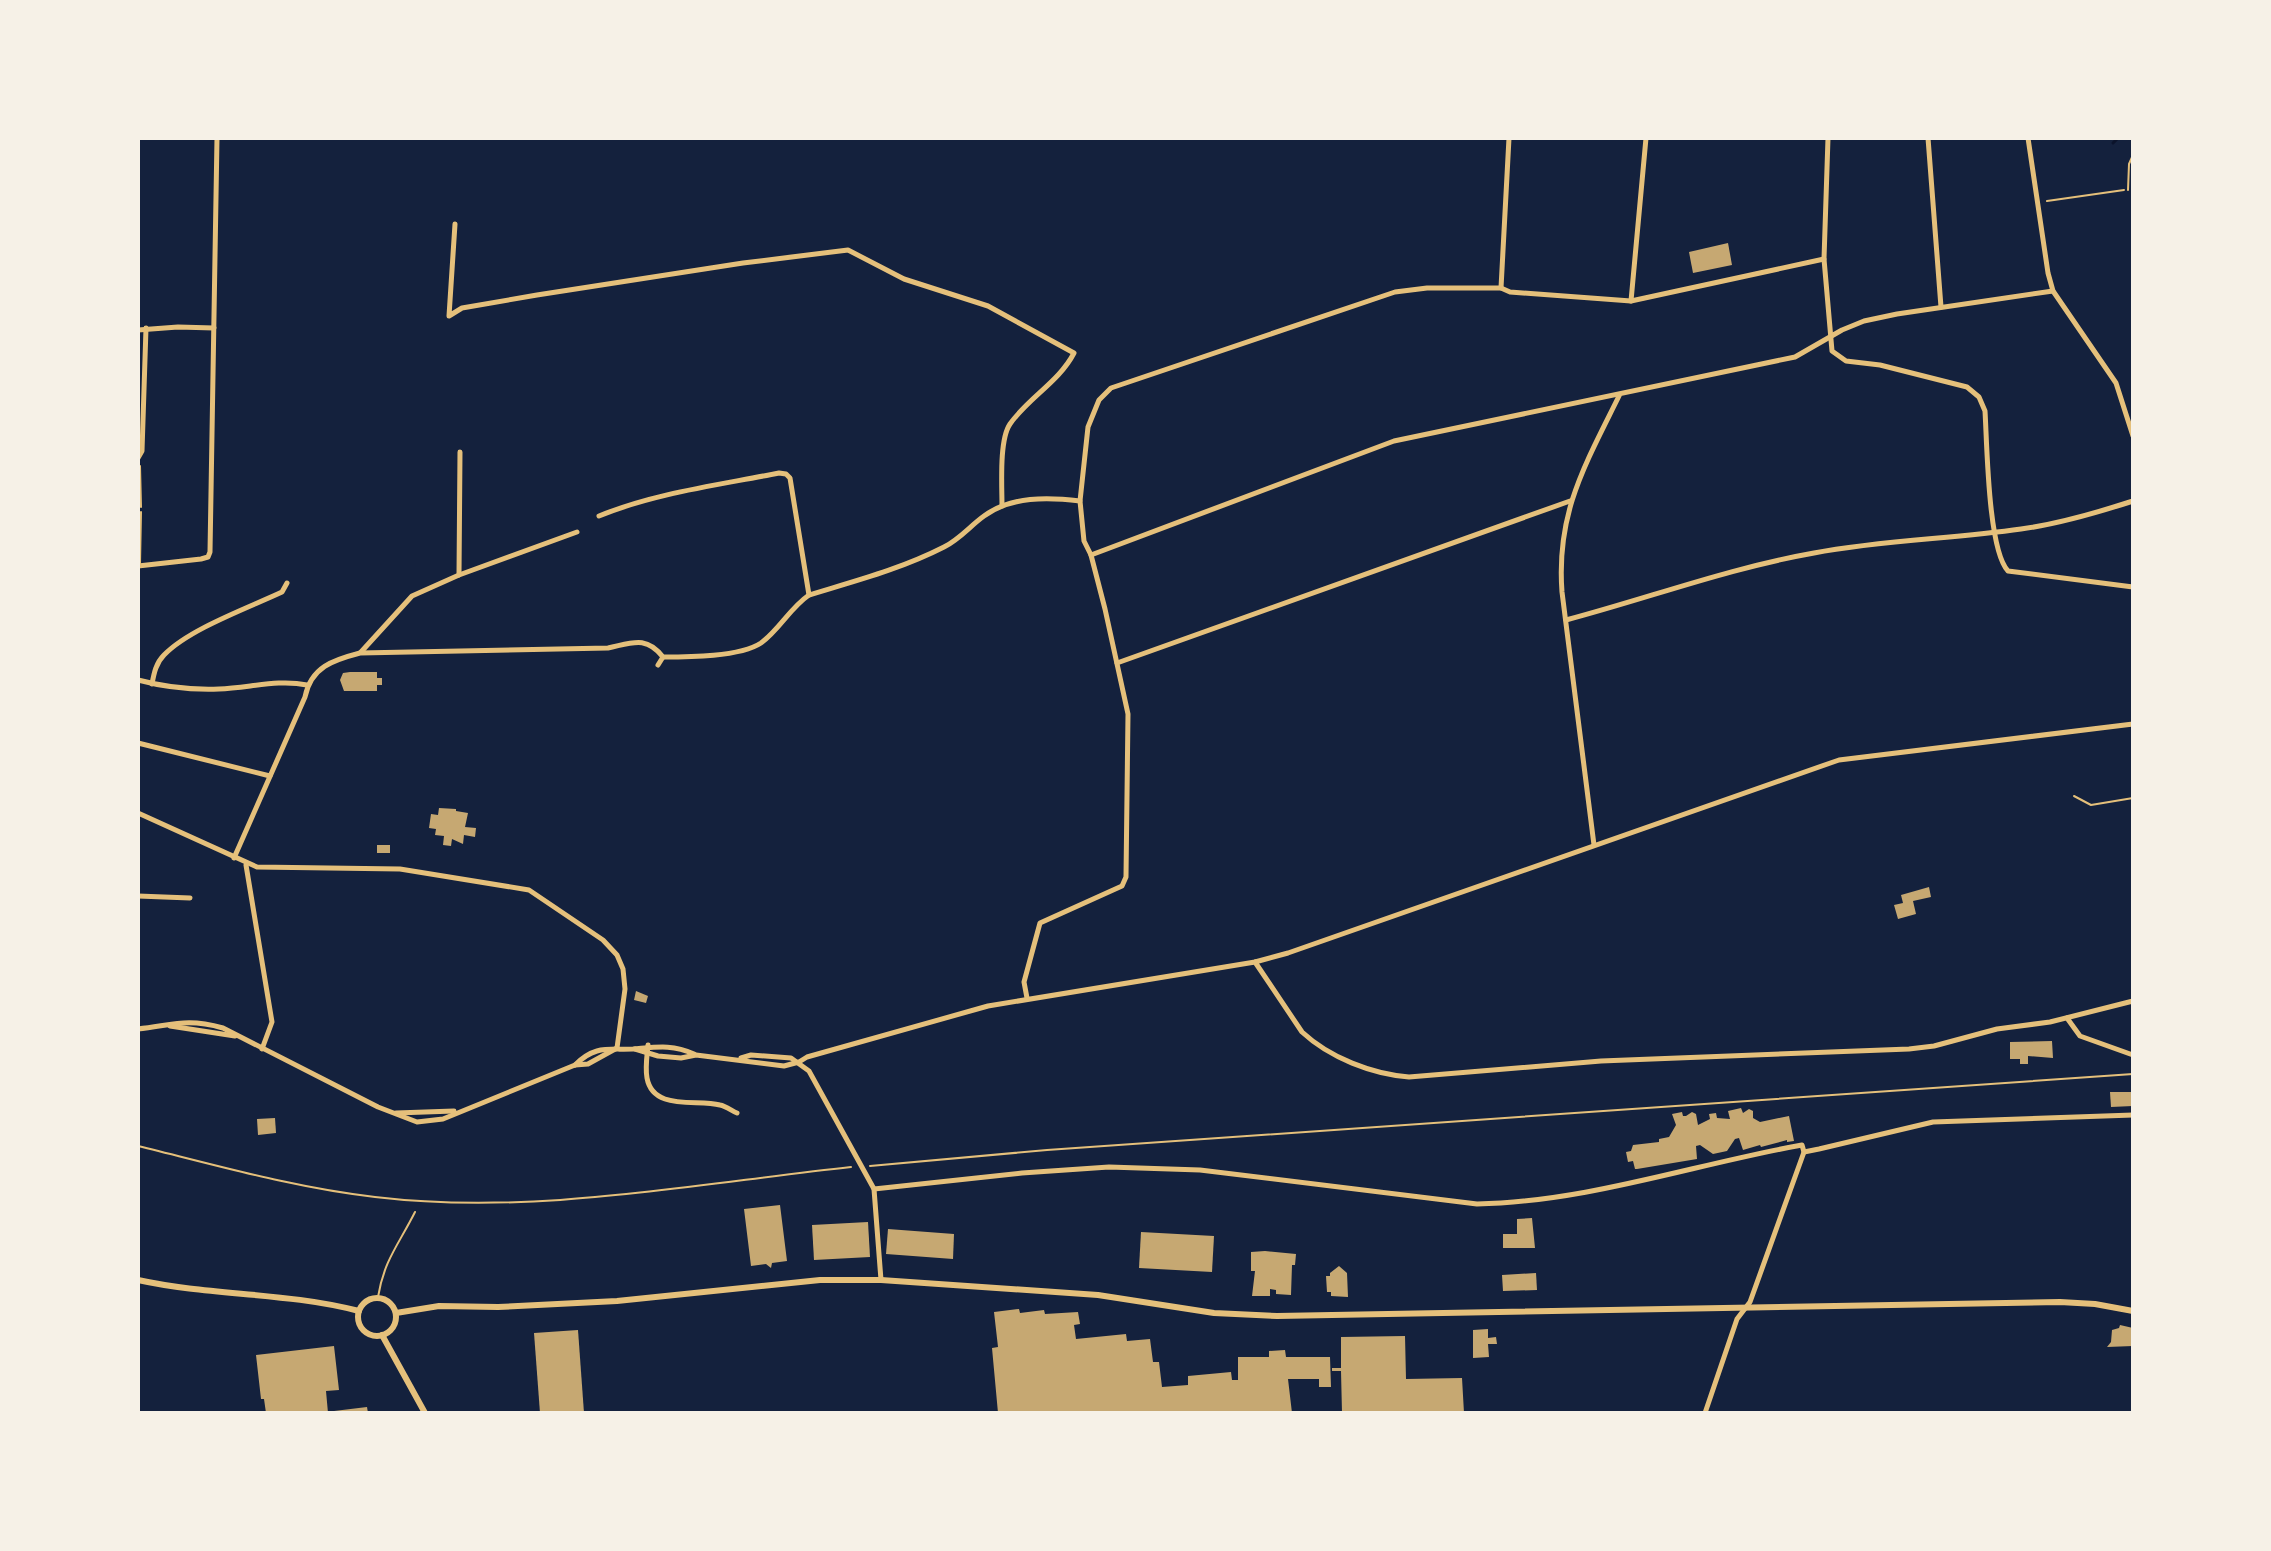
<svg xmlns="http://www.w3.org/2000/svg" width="2271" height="1551" viewBox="0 0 2271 1551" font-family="'DM Sans',sans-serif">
  <rect width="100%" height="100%" fill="#14213d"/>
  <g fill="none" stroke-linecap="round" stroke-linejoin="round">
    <g stroke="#0b132b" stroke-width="3">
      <path d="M2113 143 2118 138"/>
      <path d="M2133 277V337"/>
    </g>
  </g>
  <g fill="#c6a872">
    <path d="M1728 243 1732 265 1693 273 1689 252Z"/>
    <path d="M350 672H377V678H382V685H377V691H344L340 680 343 673Z"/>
    <path d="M439 808 456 809V811L468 813 465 827 476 828 475 837 464 835 463 844 452 839 451 846 443 845 444 836 435 835 436 829 429 828 431 814 438 815Z"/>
    <rect x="377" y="845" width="13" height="8"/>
    <path d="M1929 887 1931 897 1913 901 1916 914 1898 919 1894 905 1903 903 1901 895Z"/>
    <path d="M636 991 648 996 646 1003 634 1000Z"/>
    <path d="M2052 1041 2053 1058 2028 1056V1064H2020V1059H2010V1042Z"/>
    <path d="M2110 1092H2133V1106L2111 1107Z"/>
    <path d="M1741 1108 1743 1113 1749 1109 1753 1111V1118L1760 1122 1789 1116 1794 1141 1787 1142V1140L1761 1147 1760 1145 1743 1150 1739 1138 1735 1139 1727 1151 1713 1154 1700 1145 1696 1146 1697 1159 1637 1169H1635L1633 1161 1628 1162 1626 1152 1631 1151 1633 1145 1659 1142V1139L1669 1137 1676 1125 1672 1114 1682 1112 1683 1116H1686L1692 1112 1696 1114 1698 1125 1710 1119 1709 1114 1716 1113 1717 1118 1730 1119 1728 1111Z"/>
    <path d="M275 1118 276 1133 258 1135 257 1119Z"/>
    <path d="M780 1205 787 1261 772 1263 771 1268 766 1264 751 1266 744 1209Z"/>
    <path d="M1532 1218 1535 1248H1503V1234H1517V1219Z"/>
    <path d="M868 1222 870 1257 814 1260 812 1225Z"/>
    <path d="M888 1229 954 1234 953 1259 886 1254Z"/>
    <path d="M1141 1232 1214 1236 1212 1272 1139 1268Z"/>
    <path d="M1265 1251 1296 1254 1295 1265H1292L1291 1295 1276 1294V1290L1270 1289V1296H1252L1255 1271H1251V1252Z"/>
    <path d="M1339 1266 1347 1273 1348 1297 1331 1296V1292H1327L1326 1276H1330V1273Z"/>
    <path d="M1536 1273 1537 1290 1503 1291 1502 1275Z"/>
    <path d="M1019 1309 1020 1313 1044 1310 1045 1314 1078 1312 1080 1324 1074 1325 1076 1339 1126 1334 1127 1341 1150 1339 1153 1362H1159L1162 1387 1188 1385V1376L1231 1372 1232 1380H1238V1357H1269V1351L1285 1350 1286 1357H1330L1331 1387H1319V1379H1288L1292 1413H998L992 1348 998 1347 994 1312Z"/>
    <path d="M2120 1325 2133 1328V1346L2107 1347 2111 1342 2112 1330 2119 1328Z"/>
    <path d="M1488 1329V1338L1496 1337 1497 1344H1488L1489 1357 1473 1358V1330Z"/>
    <path d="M578 1330 584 1413H540L534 1333Z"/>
    <path d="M1405 1336 1406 1379 1462 1378 1464 1413H1342L1341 1371H1332V1368H1341V1337Z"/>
    <path d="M334 1346 339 1390 326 1391 328 1413H266L264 1399H261L256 1355Z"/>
    <path d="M367 1407 368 1413H334V1411Z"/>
  </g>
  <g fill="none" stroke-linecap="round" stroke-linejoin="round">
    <g stroke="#e5c07b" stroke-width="2">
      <path d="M2047 201 2124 190"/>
      <path d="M140 466 141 507"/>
      <path d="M2074 796 2091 805 2133 798"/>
      <path d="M138 1146C216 1165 295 1188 375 1197 533 1216 694 1184 851 1167"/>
      <path d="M870 1166 1047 1150 2133 1074"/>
    </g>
    <g stroke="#e5c07b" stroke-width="2">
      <path d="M2128 190 2129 164 2133 155"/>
      <path d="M140 564 141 512"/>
      <path d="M378 1297C384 1260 399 1244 415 1212"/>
    </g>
    <g stroke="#e5c07b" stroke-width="5">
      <path d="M1828 138 1824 259 1832 351 1846 361 1880 365 1967 387 1979 397 1985 411C1987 443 1988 550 2008 571L2133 587"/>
      <path d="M1928 138 1941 307"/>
      <path d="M2028 138 2048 273 2053 291 2116 383 2133 436"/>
      <path d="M455 224 449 316 462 308 537 295 743 263 848 250 904 279 988 306 1074 353C1059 382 1028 398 1010 424 999 440 1002 486 1002 506"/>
      <path d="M1501 288 1509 138"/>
      <path d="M1631 301 1646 138"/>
      <path d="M138 330 178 327 214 328"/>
      <path d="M138 458 142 451 146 328"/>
      <path d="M599 516C655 493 719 485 779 473L786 474 790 478 809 595"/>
      <path d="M1091 555 1394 441 1795 357 1842 330 1864 321 1897 314 2053 291"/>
      <path d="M138 566 201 559 208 557 210 552 217 138"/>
      <path d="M459 575 577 532"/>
      <path d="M1566 620C1649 598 1729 568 1814 553 1882 540 1952 539 2021 529 2059 524 2096 513 2133 501"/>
      <path d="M361 652 412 596 459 575 460 452"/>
      <path d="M1117 663 1570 501"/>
      <path d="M658 665 663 657"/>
      <path d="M138 680C164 687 192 690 219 689 249 688 278 679 307 685"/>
      <path d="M152 684C154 673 156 663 164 655 189 629 248 608 282 592L287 583"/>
      <path d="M138 743 270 776"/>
      <path d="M138 813 257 867 400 869 529 890 603 940 617 955 623 969 625 989 617 1048"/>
      <path d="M1594 845 1562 592C1556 513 1585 465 1619 396"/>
      <path d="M234 858 305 697C311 667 333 660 360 653L608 648C632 643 646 635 663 657 688 657 740 657 761 643 779 630 790 608 809 595 855 581 901 569 944 547 960 539 970 526 984 516 1011 496 1048 497 1080 501"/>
      <path d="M246 865 272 1022 262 1049"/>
      <path d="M138 896 190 898"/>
      <path d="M1255 962 1302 1032C1330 1058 1372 1074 1409 1077L1601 1061 1909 1049 1934 1046 1997 1029 2050 1022 2133 1001"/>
      <path d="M1027 998 1024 982 1040 923 1122 886 1126 877 1128 714 1105 609 1091 555 1084 541 1080 501 1088 427 1099 400 1111 388 1395 292 1427 288H1501L1510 292 1631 301 1824 259"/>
      <path d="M2067 1018 2080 1036 2133 1055"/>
      <path d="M170 1026 235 1036"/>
      <path d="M138 1029C174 1025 186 1018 223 1028L378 1107 417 1122 443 1119 575 1065 588 1064 617 1048"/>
      <path d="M648 1045C647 1056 645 1068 647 1078 653 1111 696 1099 720 1105 726 1106 732 1111 737 1113"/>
      <path d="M635 1049 658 1056 681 1058 696 1055 784 1066 799 1062 807 1057 988 1006 1255 962 1288 953 1839 760 2133 724"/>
      <path d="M741 1058 751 1055 791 1058 809 1071 874 1189 881 1280"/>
      <path d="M575 1065C595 1045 608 1050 633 1049 657 1047 672 1044 694 1054"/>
      <path d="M396 1113 454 1111"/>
      <path d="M874 1189 1022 1173 1109 1167 1200 1170 1477 1204C1587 1202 1695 1164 1802 1145L1804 1152 1819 1149 1933 1122 2133 1115"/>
      <path d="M1705 1413 1737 1319 1750 1302 1804 1152"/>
    </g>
    <g stroke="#e5c07b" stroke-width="6">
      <path d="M138 1280C211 1296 286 1292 359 1311"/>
      <circle cx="377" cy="1317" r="19"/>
      <path d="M396 1313 439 1306 498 1307 617 1301 820 1280H881L1098 1295 1214 1313 1277 1316 2060 1302 2095 1304 2133 1311"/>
      <path d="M382 1335 425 1413"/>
    </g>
  </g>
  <rect width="2271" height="1551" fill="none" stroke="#f6f1e7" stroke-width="280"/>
</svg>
